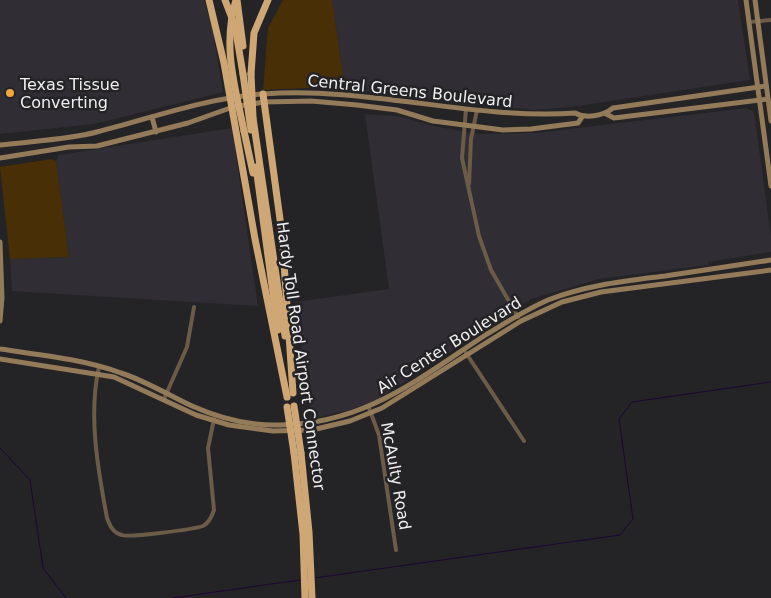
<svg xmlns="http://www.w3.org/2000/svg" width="771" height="598" viewBox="0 0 771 598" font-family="'DejaVu Sans',sans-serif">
  <rect width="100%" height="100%" fill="#242326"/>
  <g fill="#302d35">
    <path d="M0 0H204L212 27 223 92 94 124 0 134Z"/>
    <path d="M332 0H738L750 80 571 107 533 110 345 89Z"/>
    <path d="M747 108 754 112 771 237V252L708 262V265L599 279 531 299 377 400 349 410 312 419 295 302 389 289 365 114 398 116 433 126 479 134 535 133Z"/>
    <path d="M232 128 258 306 12 291 10 259 69 257 56 161 59 155Z"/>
  </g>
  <g fill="#492f06">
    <path d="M283 0H332L345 89 305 88 263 90 268 28Z"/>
    <path d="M52 159 56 161 69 257 10 259 0 167Z"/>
  </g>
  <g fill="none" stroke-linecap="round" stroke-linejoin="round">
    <g stroke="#1d0733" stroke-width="1">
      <path d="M0 448 30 480 43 568 66 598"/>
      <path d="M314 578 620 535 633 519 619 419 632 402 771 382"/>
      <path d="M173 598 300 580"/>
    </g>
    <g stroke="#6b5b47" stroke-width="4">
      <path d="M749 22 771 20"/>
      <path d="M466 109 462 158 479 236 491 270 518 317"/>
      <path d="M469 184 471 139 477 110"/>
      <path d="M466 353 524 441"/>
      <path d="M99 367C88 415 98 470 107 518 110 526 113 533 122 535 129 538 195 529 203 526 209 523 212 516 214 510L208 448 214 419"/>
      <path d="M164 399 187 347 194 307"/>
      <path d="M369 408 379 435 396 550"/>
    </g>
    <g stroke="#937a59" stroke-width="5">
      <path d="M746 0 771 186"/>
      <path d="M755 0 771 121"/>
      <path d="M606 114 614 118 768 99"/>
      <path d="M152 117 156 132"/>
      <path d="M0 145C32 141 66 140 97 132 152 118 206 98 263 94 368 86 470 120 575 113 586 119 603 116 613 108L766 86"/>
      <path d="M0 158 69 147 97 146 188 123 233 107 264 102 311 101 357 105 397 110 433 121 503 130 531 129 578 123 582 117"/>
      <path d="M0 242 2 298 0 321"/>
      <path d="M0 349C40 355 83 359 121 373 146 381 168 395 192 406 219 418 250 426 280 425 366 424 419 378 487 334 507 322 527 309 548 300 586 285 626 281 665 276 700 271 736 265 771 260"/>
      <path d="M0 359 114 377 196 415 229 425 273 431 312 430 350 421 382 408 521 321 562 302 601 292 771 270"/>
    </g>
    <g stroke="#cfa774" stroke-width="7">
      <path d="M209 0 224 63 255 239 287 397"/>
      <path d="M225 0 235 26 243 74"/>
      <path d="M237 0 243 46"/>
      <path d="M251 74 254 33 268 0"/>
      <path d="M263 94 282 234 293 393"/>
      <path d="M253 118 285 336"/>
      <path d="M244 131 253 173"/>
      <path d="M256 167 278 330"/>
      <path d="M294 453 303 534 305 598"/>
      <path d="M301 453 309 532 312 598"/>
    </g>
    <g stroke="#cfa774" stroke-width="7">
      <path d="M236 0C222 45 235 87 244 131"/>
      <path d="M243 74 251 130"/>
      <path d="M251 74 253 118"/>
      <path d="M294 406 301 453"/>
      <path d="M287 407 294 453"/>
    </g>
  </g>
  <circle fill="#eea73d" stroke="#242326" stroke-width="2" cx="10" cy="93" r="5"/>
  <g text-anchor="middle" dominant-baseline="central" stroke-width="5" stroke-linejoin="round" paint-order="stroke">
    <g font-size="16" fill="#eeedef" stroke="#242326" text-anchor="start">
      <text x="20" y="84">Texas Tissue<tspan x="20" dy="18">Converting</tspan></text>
    </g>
    <g font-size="16" fill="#eeedef" stroke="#242326">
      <text transform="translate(410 91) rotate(6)">Central Greens Boulevard</text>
      <text transform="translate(449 345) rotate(-32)">Air Center Boulevard</text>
      <text transform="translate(301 356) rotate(82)">Hardy Toll Road Airport Connector</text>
      <text transform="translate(396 476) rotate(80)">McAulty Road</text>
    </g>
  </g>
</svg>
